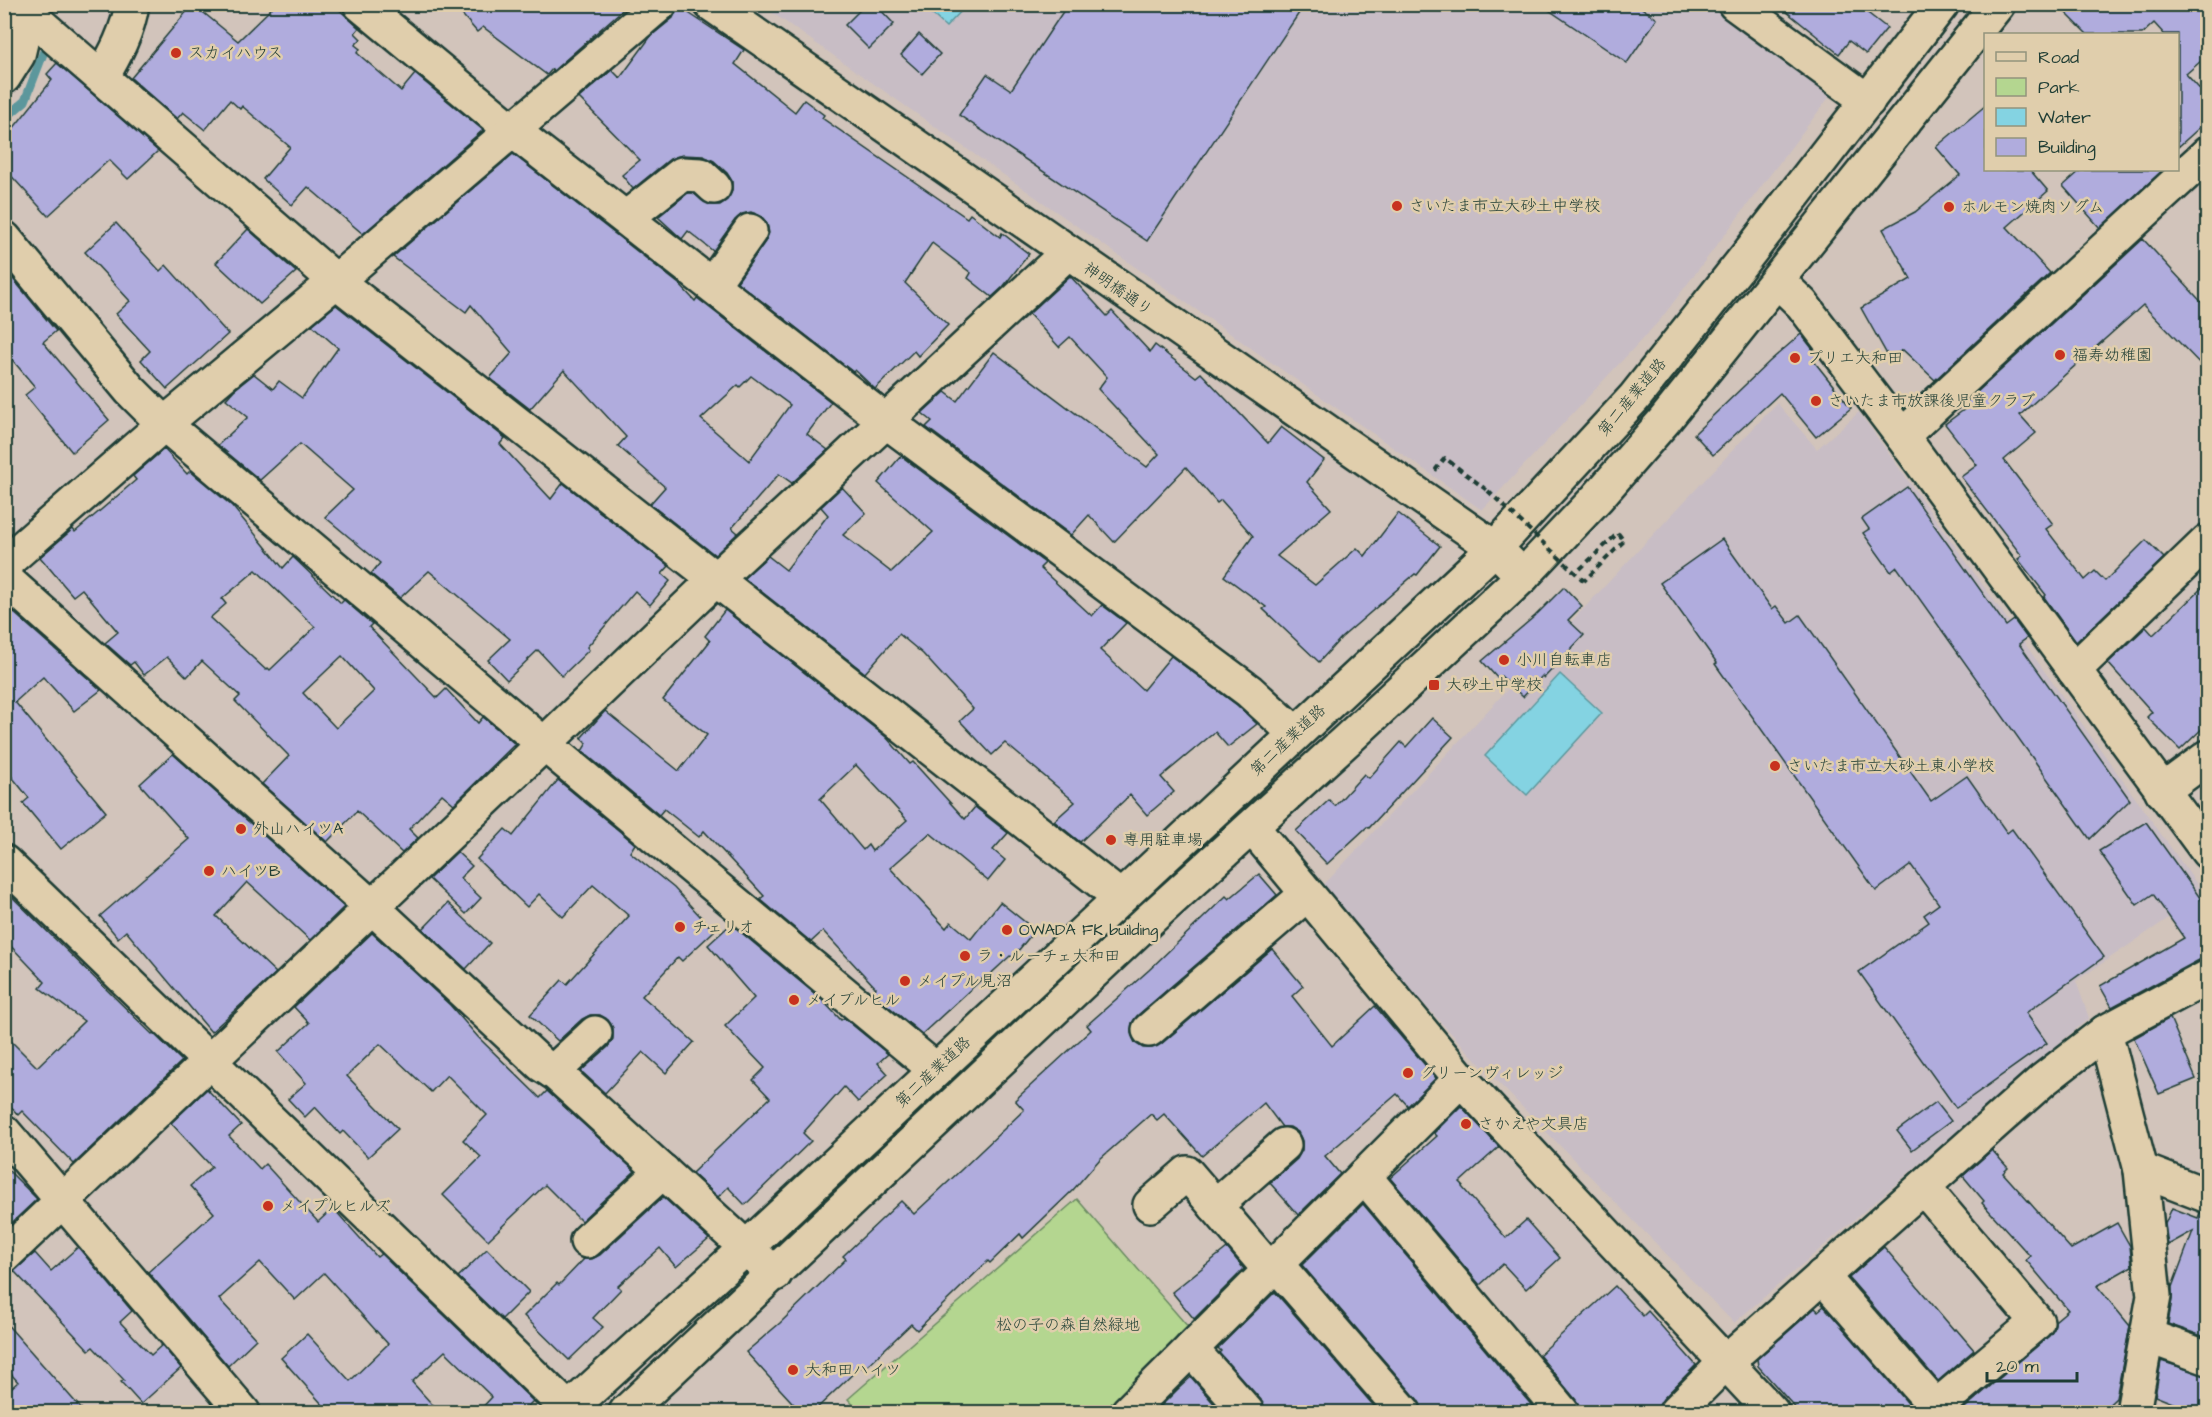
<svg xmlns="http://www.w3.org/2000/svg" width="2212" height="1417" viewBox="0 0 2212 1417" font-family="'Architects Daughter','Klee One',sans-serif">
  <rect width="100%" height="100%" fill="#d2c4bb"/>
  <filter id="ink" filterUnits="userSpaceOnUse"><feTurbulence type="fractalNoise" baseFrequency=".0167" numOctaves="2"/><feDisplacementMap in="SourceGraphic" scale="12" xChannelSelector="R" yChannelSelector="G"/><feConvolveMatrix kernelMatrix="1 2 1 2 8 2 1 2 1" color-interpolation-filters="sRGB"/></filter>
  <g filter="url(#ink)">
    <g fill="#c8bdc5">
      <path d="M770 4 1709 5 1833 92 1660 320 1482 510 767 9Z"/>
      <path d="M1777 403 1817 449 1859 412 2204 894 2076 981 2089 1018 1734 1323 1478 1062 1318 891Z"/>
    </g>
    <path fill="#b4d690" stroke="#6a8a62" stroke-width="1.5" d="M1077 1199 1196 1336 1118 1412H860L848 1399Z"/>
    <g fill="#84d3e2" stroke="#5c979c" stroke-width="1.5">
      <path d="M922 5H967L946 27Z"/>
      <path d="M1560 674 1602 713 1527 795 1485 756Z"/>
    </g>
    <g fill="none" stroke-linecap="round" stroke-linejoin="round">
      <path stroke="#5c979c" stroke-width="9" d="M4 119 25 101 46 46"/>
    </g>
    <g fill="#b0acdd" stroke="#1f3d34" stroke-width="1.5" fill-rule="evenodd">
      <path d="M193 4 238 41 276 4H333L359 28 355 33 361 39 355 45 360 49 357 53 401 91 415 74 483 130 363 234 308 187 292 205 263 179 290 147 242 106 240 109 230 100 205 130 183 112 177 119 131 78Z"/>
      <path d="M453 4H629L553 71 552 69 547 75 483 27 477 32Z"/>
      <path d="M866 4H875L894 24 869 49 845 25Z"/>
      <path d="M1068 4H1305L1147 241 959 115 987 74 1011 90Z"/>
      <path d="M1540 4H1636L1657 19 1627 63Z"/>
      <path d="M1777 4H1856L1887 28 1866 54 1849 41 1839 54Z"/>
      <path d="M2057 4H2208V55L2186 74 2208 98V120L2178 147V34H2164L2154 23 2142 34H2087Z"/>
      <path d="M678 6 744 50 735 64 795 112 804 100 824 115 822 118 967 218 970 214 1000 237 1002 233 1029 254 1003 287 992 297 968 278 971 273 932 243 905 283 948 325 918 356 914 351 875 389 855 370 853 372 737 282 765 242 769 233 767 224 761 216 751 212 742 214 735 220 713 251 688 231 682 239 658 217 688 193H693L710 205H720L727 200 732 191V181L727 173 714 161 703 156 682 155 670 159 633 189 622 175 640 160 579 98 612 70 620 78 651 36 673 18Z"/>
      <path d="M919 34 940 54 922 74 901 55Z"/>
      <path d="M57 63 158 151 128 179 109 160 48 216 4 168V140L52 80 47 74Z"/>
      <path d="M1986 105V170H2030L2048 191 2007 227 2050 273 1935 380 1903 350 1889 358 1861 308 1911 279 1883 229 1915 212 1960 175 1936 147Z"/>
      <path d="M513 154 679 284 695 301 697 298 831 402 807 434 828 450 792 483 779 474 732 528 738 533 715 555 650 504 665 487 618 446 626 437 564 370 530 409 490 378 512 353 471 305 466 312 393 257ZM751 376 790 405 749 461 701 419 738 385 740 387Z"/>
      <path d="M2081 170H2163L2100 228 2063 186Z"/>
      <path d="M116 223 160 271 166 265 228 334 167 389 141 360 150 351 116 314 130 301 85 252Z"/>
      <path d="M248 229 296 272 260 304 216 263Z"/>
      <path d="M2143 239 2208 309V372L2143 305 2020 415 2036 433 2004 460 2053 524 2046 529 2085 580 2095 571 2105 581 2146 540 2164 558 2076 642 2044 597 2046 595 2018 559 2022 556 1961 477 1977 465 1945 424 1965 409 1962 406Z"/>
      <path d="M4 268 56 331 43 342 109 420 72 452 25 395 35 387 4 350Z"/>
      <path d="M1070 276 1107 316 1112 311 1150 352 1155 345 1196 377 1201 373 1268 443 1281 427 1324 460 1307 482 1331 509 1277 556 1315 585 1357 548 1365 556 1398 513 1440 546 1417 575 1415 574 1341 638 1319 662 1263 609 1266 607 1224 576 1253 536 1221 500 1217 503 1186 467 1114 542 1089 515 1071 535 926 427 932 421 922 413 945 392 957 401 994 352 1147 467 1159 454 1098 389 1107 377 1070 337 1059 347 1029 314Z"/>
      <path d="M336 305 505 438 500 444 551 499 563 483 669 566 662 574 670 581 650 605 635 591 587 647 589 650 562 676 538 650 507 680 488 660 510 639 429 571 400 598 371 574 380 563 325 517 353 490 300 444 260 480 218 445 248 417 226 399 234 390 254 374 273 389 279 381 302 398 338 348 312 325Z"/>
      <path d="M1801 334 1818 356 1813 360 1851 408 1816 437 1780 393 1713 455 1694 434 1770 361Z"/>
      <path d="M164 449 187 474 190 471 232 506 283 568 293 557 341 603 344 600 372 624 369 627 437 698 446 689 478 723 483 717 515 744 454 804 442 794 409 829 418 838 402 853 357 811 327 842 262 784 289 756 235 701 240 696 202 661 187 677 167 657 144 675 134 662 130 665 105 643 118 632 82 589 73 596 40 557 73 529 75 532 136 480 133 476ZM256 570 315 627 270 670 268 668 266 670 210 618 226 604 222 599ZM342 656 374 691 336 728 303 693Z"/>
      <path d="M901 456 1045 563 1040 568 1092 616 1102 605 1126 623 1100 650 1143 690 1171 656 1237 705 1257 724 1228 747 1215 732 1161 777 1174 792 1147 815 1130 795 1080 842 1054 821 1075 802 1005 743 992 755 960 721 973 709 923 654 899 634 865 673 744 578 768 556 786 570 828 515 821 507 842 487 866 513 843 535 891 572 933 532 878 483Z"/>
      <path d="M1907 487 2006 626 2014 620 2027 638 2019 644 2130 800 2090 839 1897 567 1891 572 1863 533 1869 529 1862 519Z"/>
      <path d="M1722 539 1772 609 1776 606 1789 623 1800 615 1931 801 1967 776 2007 833 2012 829 2104 957 2026 1013 2047 1043 1956 1108 1859 972 1929 922 1924 915 1939 904 1911 865 1876 891 1715 664 1717 663 1660 583Z"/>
      <path d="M2208 582V723L2180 750 2147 717 2152 712 2108 663 2146 627 2153 635Z"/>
      <path d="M1564 587 1582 606 1568 620 1584 635 1544 678 1542 676 1523 697 1501 676 1498 679 1482 661 1535 616Z"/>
      <path d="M4 604 101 690 74 711 43 677 15 702 106 812 61 849 23 803 29 798 4 767Z"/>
      <path d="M725 610 886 737 910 764 913 762 965 819 975 807 1008 833 993 850 1005 860 988 881 930 833 890 868 946 928 951 922 971 939 1000 902 1035 930 1013 957 1010 956 984 980 982 979 922 1034 871 992 876 988 823 931 811 942 760 899 764 896 704 831 699 837 664 809 659 815 582 751 587 743 581 738 605 711 679 771 707 735 663 700 710 641 705 636ZM856 765 907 820 872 851 868 845 863 850 820 799Z"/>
      <path d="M1432 718 1453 737 1369 828 1367 827 1327 864 1296 831 1329 800 1335 806 1364 774 1369 778 1401 742 1406 747Z"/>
      <path d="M173 754 344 907 310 940 247 882 216 916 276 973 211 1032 126 931 118 938 100 916 189 839 140 784Z"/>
      <path d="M558 780 635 844 630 852 674 888 714 931 682 961 678 957 642 996 694 1042 666 1073 643 1052 605 1093 581 1071 608 1047 613 1039V1028L608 1020 600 1015H590L582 1019 558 1041 530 1015 562 980 567 984 629 916 593 885 563 917 539 894 527 907 477 859 505 829 513 836Z"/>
      <path d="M2146 822 2208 909V958L2199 960 2112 1007 2100 986 2184 938 2153 894 2137 905 2099 851Z"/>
      <path d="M457 852 472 866 460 878 481 898 466 914 429 879Z"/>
      <path d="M1259 874 1277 895 1137 1016 1132 1023 1131 1033 1135 1043 1143 1048H1152L1161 1044 1272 949 1303 986 1292 996 1332 1046 1375 1006 1436 1078 1408 1106 1397 1094 1325 1156 1340 1174 1298 1215 1270 1183 1297 1159 1302 1150V1141L1298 1132 1290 1127H1282L1264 1103 1202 1156 1164 1114 1157 1120 1151 1114 1100 1159 1073 1190 1023 1238 1020 1234 990 1263 988 1261 917 1330 911 1324 864 1369 861 1366 812 1413H802L746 1352 780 1323 846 1259 843 1256 901 1201 914 1214 961 1170 1024 1110 1015 1100 1091 1030 1087 1025 1149 970 1226 896 1229 899Z"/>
      <path d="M4 889 152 1034 153 1033 182 1061 74 1164 22 1111 18 1115 4 1099V1034L37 1067 84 1021 40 988 45 982 4 939Z"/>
      <path d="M448 903 490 943 466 969 423 929Z"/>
      <path d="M731 924 821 999 841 1020 844 1018 888 1054 878 1063 888 1074 858 1102 844 1087 803 1133 811 1141 745 1205 728 1187 718 1197 692 1173 770 1098 753 1080 765 1068 725 1026 754 998 708 945Z"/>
      <path d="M372 933 450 1005 478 1037 540 1098 547 1091 635 1171 581 1221 545 1185 488 1240 443 1195 481 1157 463 1140 487 1115 447 1075 431 1092 380 1044 347 1076 398 1129 368 1157 343 1131 340 1134 315 1107 305 1117 288 1099 306 1083 278 1052 309 1023 294 1007Z"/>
      <path d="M2170 1018 2196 1079 2159 1094 2134 1038Z"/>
      <path d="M207 1089 241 1125 229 1136 260 1169 265 1164 318 1222 333 1208 377 1257 381 1254 533 1401 521 1413H477L492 1397 445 1351 412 1382 440 1413H330L281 1358 307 1334 350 1381 388 1344 324 1273 295 1300 260 1262 219 1299 256 1339 228 1366 148 1272 214 1213 190 1186 212 1167 171 1123Z"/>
      <path d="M1936 1102 1951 1121 1912 1150 1897 1131Z"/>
      <path d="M1461 1106 1499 1147 1460 1182 1463 1185 1462 1187 1506 1238 1526 1220 1560 1258 1526 1289 1503 1264 1480 1285 1390 1178 1437 1136 1434 1133Z"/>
      <path d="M1992 1150 2008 1168 2003 1173 2071 1249 2117 1223 2130 1246 2132 1266 2097 1286 2130 1326 2116 1398 2100 1413H1959L2049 1336 2054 1329 2055 1321 2068 1310 2026 1260 2030 1256 1982 1203 1984 1201 1963 1176Z"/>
      <path d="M4 1166 37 1199 4 1230Z"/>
      <path d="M663 1197 709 1239 676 1267 660 1248 618 1286 621 1289 593 1318 603 1327 569 1360 524 1316 557 1283 559 1285 584 1259H592L600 1255Z"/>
      <path d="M1363 1204 1538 1413H1422L1418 1400 1302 1265Z"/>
      <path d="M2172 1208 2198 1218 2200 1213 2208 1214V1338L2168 1324 2172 1299V1287L2193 1231 2168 1245 2165 1224Z"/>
      <path d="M78 1247 132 1311 120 1322 151 1355 162 1345 181 1368 141 1404 121 1382 124 1380 93 1347 89 1350 14 1271 35 1253 51 1271Z"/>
      <path d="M1884 1247 1954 1330 1956 1329 1974 1350 1938 1381 1849 1278Z"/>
      <path d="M1227 1248 1244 1269 1194 1319 1172 1292Z"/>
      <path d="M487 1249 529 1292 502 1319 458 1277Z"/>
      <path d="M1615 1286 1643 1316 1648 1311 1696 1365 1663 1399 1655 1413H1580L1576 1400 1539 1355Z"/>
      <path d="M1275 1292 1380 1413H1265L1261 1400 1219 1353 1221 1351 1218 1348Z"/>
      <path d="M1824 1306 1912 1408V1413H1800L1758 1366 1757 1359 1815 1308 1818 1311Z"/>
      <path d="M4 1321 85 1413H4V1394L18 1382 4 1366Z"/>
      <path d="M2161 1361 2208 1376V1403L2204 1413H2178L2180 1406 2155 1396Z"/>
      <path d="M1191 1377 1222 1413H1154L1178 1389Z"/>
    </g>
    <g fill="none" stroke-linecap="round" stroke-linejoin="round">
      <g stroke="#1f3d34" stroke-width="38">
        <g id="minor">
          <path d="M360 4 512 130 886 421 1249 691 1295 733"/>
          <path d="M711 4 1495 548 1523 576"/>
          <path d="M1735 4 1868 101"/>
          <path d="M27 13 336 281 1120 897"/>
          <path d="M4 77 18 55 30 4"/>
          <path d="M102 77C115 55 128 31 132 4"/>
          <path d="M626 218 682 174 701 175 714 187"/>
          <path d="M4 238 130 390 164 424 544 744 936 1070"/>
          <path d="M1778 281 1802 304 1902 436 2208 852"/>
          <path d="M712 285 750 231"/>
          <path d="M1902 436 2208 153"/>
          <path d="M4 564 164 424 336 281 660 4"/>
          <path d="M4 578 372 907 542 1065 555 1073 775 1274"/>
          <path d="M2074 670 2208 541"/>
          <path d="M2162 791 2208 757"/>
          <path d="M1252 827 1461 1079 1772 1412"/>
          <path d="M4 862 569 1410"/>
          <path d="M1149 1030 1307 894"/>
          <path d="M2105 1032 2141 1170 2154 1296 2133 1412"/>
          <path d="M553 1072 595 1033"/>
          <path d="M4 1132 243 1412"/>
          <path d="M2141 1170 2208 1196"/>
          <path d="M1364 1176 1562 1412"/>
          <path d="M1923 1187 2037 1322 1930 1412"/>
          <path d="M1150 1205 1187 1173 1270 1270"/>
          <path d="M1215 1206 1284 1145"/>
          <path d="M587 1241 663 1171"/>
          <path d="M4 1256 544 744 716 579 1067 253"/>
          <path d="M1276 1264 1404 1412"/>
          <path d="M1822 1276 1936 1407"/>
          <path d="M2147 1336 2208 1358"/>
          <path d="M1191 1349 1247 1412"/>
          <path d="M1128 1412 1461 1079"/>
          <path d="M1676 1412 1725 1363 2043 1080 2105 1032 2208 977"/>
        </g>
      </g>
      <g stroke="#1f3d34" stroke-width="38">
        <g id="major">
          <path d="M566 1412 747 1247 1495 548 1634 398 1746 257 1942 4"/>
          <path d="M626 1412 1149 920 1349 738 1523 576 1597 498 1664 421 1998 4"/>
        </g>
      </g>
      <g stroke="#1f3d34" stroke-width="4" stroke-dasharray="6 4.5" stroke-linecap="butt">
        <path d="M1438 470 1436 469 1445 458 1488 491"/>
        <path d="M1580 569 1618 533 1624 541 1584 581"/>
      </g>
      <use href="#minor" stroke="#e0ceac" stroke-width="33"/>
      <use href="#major" stroke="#e0ceac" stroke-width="33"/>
      <path stroke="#1f3d34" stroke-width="4" stroke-dasharray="6 4.5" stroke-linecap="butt" d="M1488 491 1584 581"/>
    </g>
  </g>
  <g fill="#c8321e" stroke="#e0ceac" stroke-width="2">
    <circle cx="176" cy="53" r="6"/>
    <circle cx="1397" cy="206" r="6"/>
    <circle cx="1949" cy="207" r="6"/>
    <circle cx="2060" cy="355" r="6"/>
    <circle cx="1795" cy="358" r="6"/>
    <circle cx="1816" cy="401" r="6"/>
    <circle cx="1504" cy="660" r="6"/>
    <rect x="1428" y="679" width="12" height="12" rx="3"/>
    <circle cx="1775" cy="766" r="6"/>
    <circle cx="241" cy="829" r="6"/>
    <circle cx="1111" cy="840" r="6"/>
    <circle cx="209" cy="871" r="6"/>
    <circle cx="680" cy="927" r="6"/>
    <circle cx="1007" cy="930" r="6"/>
    <circle cx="965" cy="956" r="6"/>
    <circle cx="905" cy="981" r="6"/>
    <circle cx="794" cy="1000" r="6"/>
    <circle cx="1408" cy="1073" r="6"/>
    <circle cx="1466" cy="1124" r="6"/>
    <circle cx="268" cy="1206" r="6"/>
    <circle cx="793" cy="1370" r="6"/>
  </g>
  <g text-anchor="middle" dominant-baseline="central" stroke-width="5" stroke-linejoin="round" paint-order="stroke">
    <g font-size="16" fill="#1f3d34" stroke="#e0ceac" text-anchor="start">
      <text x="188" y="53">スカイハウス</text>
      <text x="1409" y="206">さいたま市立大砂土中学校</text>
      <text x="1961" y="207">ホルモン焼肉ソグム</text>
      <text x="2072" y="355">福寿幼稚園</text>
      <text x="1807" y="358">プリエ大和田</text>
      <text x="1828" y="401">さいたま市放課後児童クラブ</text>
      <text x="1516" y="660">小川自転車店</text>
      <text x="1446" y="685">大砂土中学校</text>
      <text x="1787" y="766">さいたま市立大砂土東小学校</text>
      <text x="253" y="829">外山ハイツA</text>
      <text x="1123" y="840">専用駐車場</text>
      <text x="221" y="871">ハイツB</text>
      <text x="692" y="927">チェリオ</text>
      <text x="1019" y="930">OWADA FK building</text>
      <text x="977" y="956">ラ・ルーチェ大和田</text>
      <text x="917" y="981">メイプル見沼</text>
      <text x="806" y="1000">メイプルヒル</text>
      <text x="1420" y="1073">グリーンヴィレッジ</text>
      <text x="1478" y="1124">さかえや文具店</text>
      <text x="280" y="1206">メイプルヒルズ</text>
      <text x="805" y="1370">大和田ハイツ</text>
    </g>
    <g font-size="16" fill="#1f3d34" stroke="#e0ceac">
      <text transform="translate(1118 289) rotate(35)">神明橋通り</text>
      <text transform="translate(1632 397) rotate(-50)">第二産業道路</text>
      <text transform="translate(1288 740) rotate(-43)">第二産業道路</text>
      <text transform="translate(933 1072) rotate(-43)">第二産業道路</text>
    </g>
    <g font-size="16" fill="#264539" stroke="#e0ceac">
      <text x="1068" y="1325">松の子の森自然緑地</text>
    </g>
  </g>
  <rect width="2212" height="1417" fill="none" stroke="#e0ceac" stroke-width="24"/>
  <rect x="12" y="12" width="2188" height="1393" fill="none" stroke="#1f3d34" stroke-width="2" filter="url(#ink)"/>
  <rect x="1984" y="33" width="195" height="138" fill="#e0ceac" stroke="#93947c" stroke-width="1.5"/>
  <rect x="1996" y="52" width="30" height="9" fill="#e0ceac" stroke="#93947c" stroke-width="1.5"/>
  <text x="2038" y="63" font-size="18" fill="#1f3d34">Road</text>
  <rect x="1996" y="78" width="30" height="18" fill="#b4d690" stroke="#93947c" stroke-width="1.5"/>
  <text x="2038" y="93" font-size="18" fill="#1f3d34">Park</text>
  <rect x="1996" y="108" width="30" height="18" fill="#84d3e2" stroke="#93947c" stroke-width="1.5"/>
  <text x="2038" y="123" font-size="18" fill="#1f3d34">Water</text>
  <rect x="1996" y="138" width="30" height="18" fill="#b0acdd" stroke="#93947c" stroke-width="1.5"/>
  <text x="2038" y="153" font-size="18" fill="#1f3d34">Building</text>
  <path d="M1987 1372v9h90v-9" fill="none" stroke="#1f3d34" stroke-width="3"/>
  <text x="1996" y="1372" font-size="18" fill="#1f3d34" stroke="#e0ceac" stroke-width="4.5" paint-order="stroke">20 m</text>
</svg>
